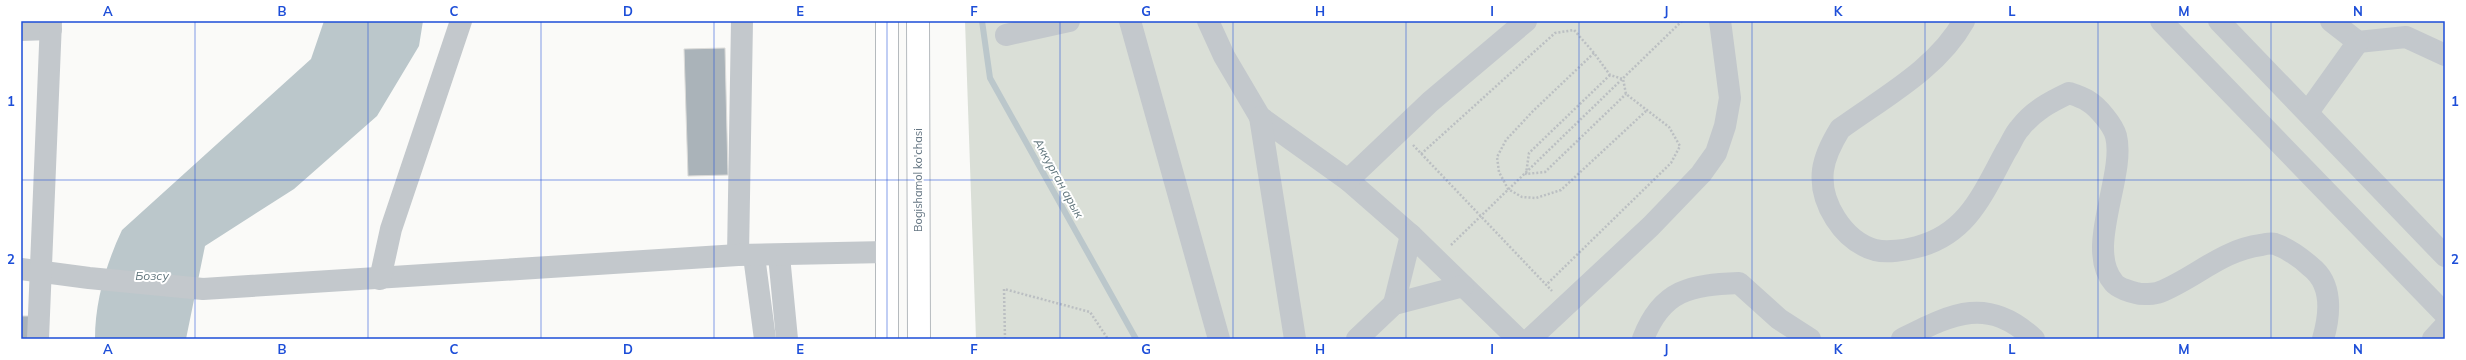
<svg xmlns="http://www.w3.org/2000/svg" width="2466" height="360" viewBox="0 0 2466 360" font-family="Mulish,sans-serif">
  <rect width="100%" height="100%" fill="#fafaf8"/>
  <path fill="#dadfd7" d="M965 21H2445V339H976Z"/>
  <path fill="#bbc7cb" d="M324 21H423L419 46 377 116 294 189 205 246 186 339H95C95 302 106 264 122 230L311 59Z"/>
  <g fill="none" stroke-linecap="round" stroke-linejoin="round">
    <path stroke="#bbc7cb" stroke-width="6" d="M982 21 990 78 1136 339"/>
  </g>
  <g fill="#aab3b9" stroke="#dcdcda">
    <path d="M725 48 728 175 688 176 684 49Z"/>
    <path d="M21 316H33L32 339H21Z"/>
  </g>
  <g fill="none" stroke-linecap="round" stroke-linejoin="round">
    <g stroke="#b5babe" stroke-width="24">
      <g id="major">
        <path d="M918 21 919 339"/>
        <path d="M887 339V21"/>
      </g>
    </g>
    <g stroke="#bbbfc2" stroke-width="2.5" stroke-dasharray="2 2" stroke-linecap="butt">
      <path d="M1594 53 1533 111 1506 140 1497 157 1499 172 1508 189 1522 197 1536 198 1561 190 1646 111"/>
      <path d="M1610 75 1529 153 1526 174 1545 172 1626 94"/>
      <path d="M1413 145 1552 291"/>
      <path d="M1421 154 1555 33 1574 30 1594 53 1610 75 1623 79 1626 94 1669 127 1680 146 1671 163 1546 285"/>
      <path d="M1451 245 1682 21"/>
      <path d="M1005 339 1004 289 1090 312 1108 339"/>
    </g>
    <g stroke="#c3c8cc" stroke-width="22">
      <path d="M1130 21 1219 339"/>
      <path d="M1208 21 1224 56 1260 117 1348 180 1411 235 1518 339"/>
      <path d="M1964 21C1937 69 1884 97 1840 129 1832 142 1825 155 1823 170 1819 202 1843 241 1875 250 1887 253 1906 250 1917 247 1968 234 1983 193 2006 151 2011 144 2014 134 2020 128 2033 111 2050 102 2069 93 2075 95 2082 97 2088 101 2098 107 2113 125 2116 136 2126 176 2084 249 2114 283 2118 288 2131 292 2136 293 2142 295 2155 294 2160 292 2195 278 2222 250 2261 245 2265 244 2271 243 2275 244 2289 249 2300 257 2311 267 2333 284 2330 315 2323 339"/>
      <path d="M2161 21 2445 314"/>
      <path d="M2219 21 2445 256"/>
      <path d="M2331 21 2358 42 2406 37 2445 55"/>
      <path d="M21 30 51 29"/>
      <path d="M1006 35 1069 21"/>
      <path d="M2308 112 2358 42"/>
      <path d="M1260 117 1295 339"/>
      <path d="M1348 180 1430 102 1526 21"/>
      <path d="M738 255 742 21"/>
      <path d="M754 256 765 339"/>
      <path d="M779 256 787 339"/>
      <path d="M21 269 89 278 203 289 738 255 887 252"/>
      <path d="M380 279 391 229 461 21"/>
      <path d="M1394 304 1411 235"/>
      <path d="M38 339 51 21"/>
      <path d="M1357 339 1394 304 1463 286"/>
      <path d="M1530 339 1651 226 1701 174 1716 153 1725 126 1730 98 1720 21"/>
      <path d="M1643 339C1662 289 1691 285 1739 283L1779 319 1810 339"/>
      <path d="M1902 339C1952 314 1987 295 2034 339"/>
      <path d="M2433 339 2445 326"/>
    </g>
    <use href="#major" stroke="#fff" stroke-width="22"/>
  </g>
  <path fill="none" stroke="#1d4ed8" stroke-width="1" stroke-opacity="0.55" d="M195 21V339M368 21V339M541 21V339M714 21V339M887 21V339M1060 21V339M1233 21V339M1406 21V339M1579 21V339M1752 21V339M1925 21V339M2098 21V339M2271 21V339M21 180H2445"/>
  <g text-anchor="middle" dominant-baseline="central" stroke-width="4" stroke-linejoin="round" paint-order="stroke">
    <g font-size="11" fill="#657683" stroke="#fff">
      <text transform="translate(918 180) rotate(-90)">Bogishamol ko'chasi</text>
    </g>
    <g font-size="12" font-style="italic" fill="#60757c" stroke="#fff">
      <text transform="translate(1059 178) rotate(61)">Аккурган арык</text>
      <text x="152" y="275">Бозсу</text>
    </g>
  </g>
  <rect width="2466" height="360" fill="none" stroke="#ffffff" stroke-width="44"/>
  <rect x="22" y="22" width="2422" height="316" fill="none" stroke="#1d4ed8" stroke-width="1.5"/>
  <g font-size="13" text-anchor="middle" font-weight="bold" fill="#1d4ed8">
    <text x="108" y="16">A</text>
    <text x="282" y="16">B</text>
    <text x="454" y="16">C</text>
    <text x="628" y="16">D</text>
    <text x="800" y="16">E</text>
    <text x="974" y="16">F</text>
    <text x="1146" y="16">G</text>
    <text x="1320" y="16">H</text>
    <text x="1492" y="16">I</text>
    <text x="1666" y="16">J</text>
    <text x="1838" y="16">K</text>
    <text x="2012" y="16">L</text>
    <text x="2184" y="16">M</text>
    <text x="2358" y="16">N</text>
    <text x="11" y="106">1</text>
    <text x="2455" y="106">1</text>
    <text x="11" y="264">2</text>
    <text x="2455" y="264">2</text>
    <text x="108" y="354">A</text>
    <text x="282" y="354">B</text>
    <text x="454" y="354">C</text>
    <text x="628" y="354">D</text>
    <text x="800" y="354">E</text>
    <text x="974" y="354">F</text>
    <text x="1146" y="354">G</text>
    <text x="1320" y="354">H</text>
    <text x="1492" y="354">I</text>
    <text x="1666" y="354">J</text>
    <text x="1838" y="354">K</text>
    <text x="2012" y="354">L</text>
    <text x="2184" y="354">M</text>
    <text x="2358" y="354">N</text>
  </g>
</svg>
